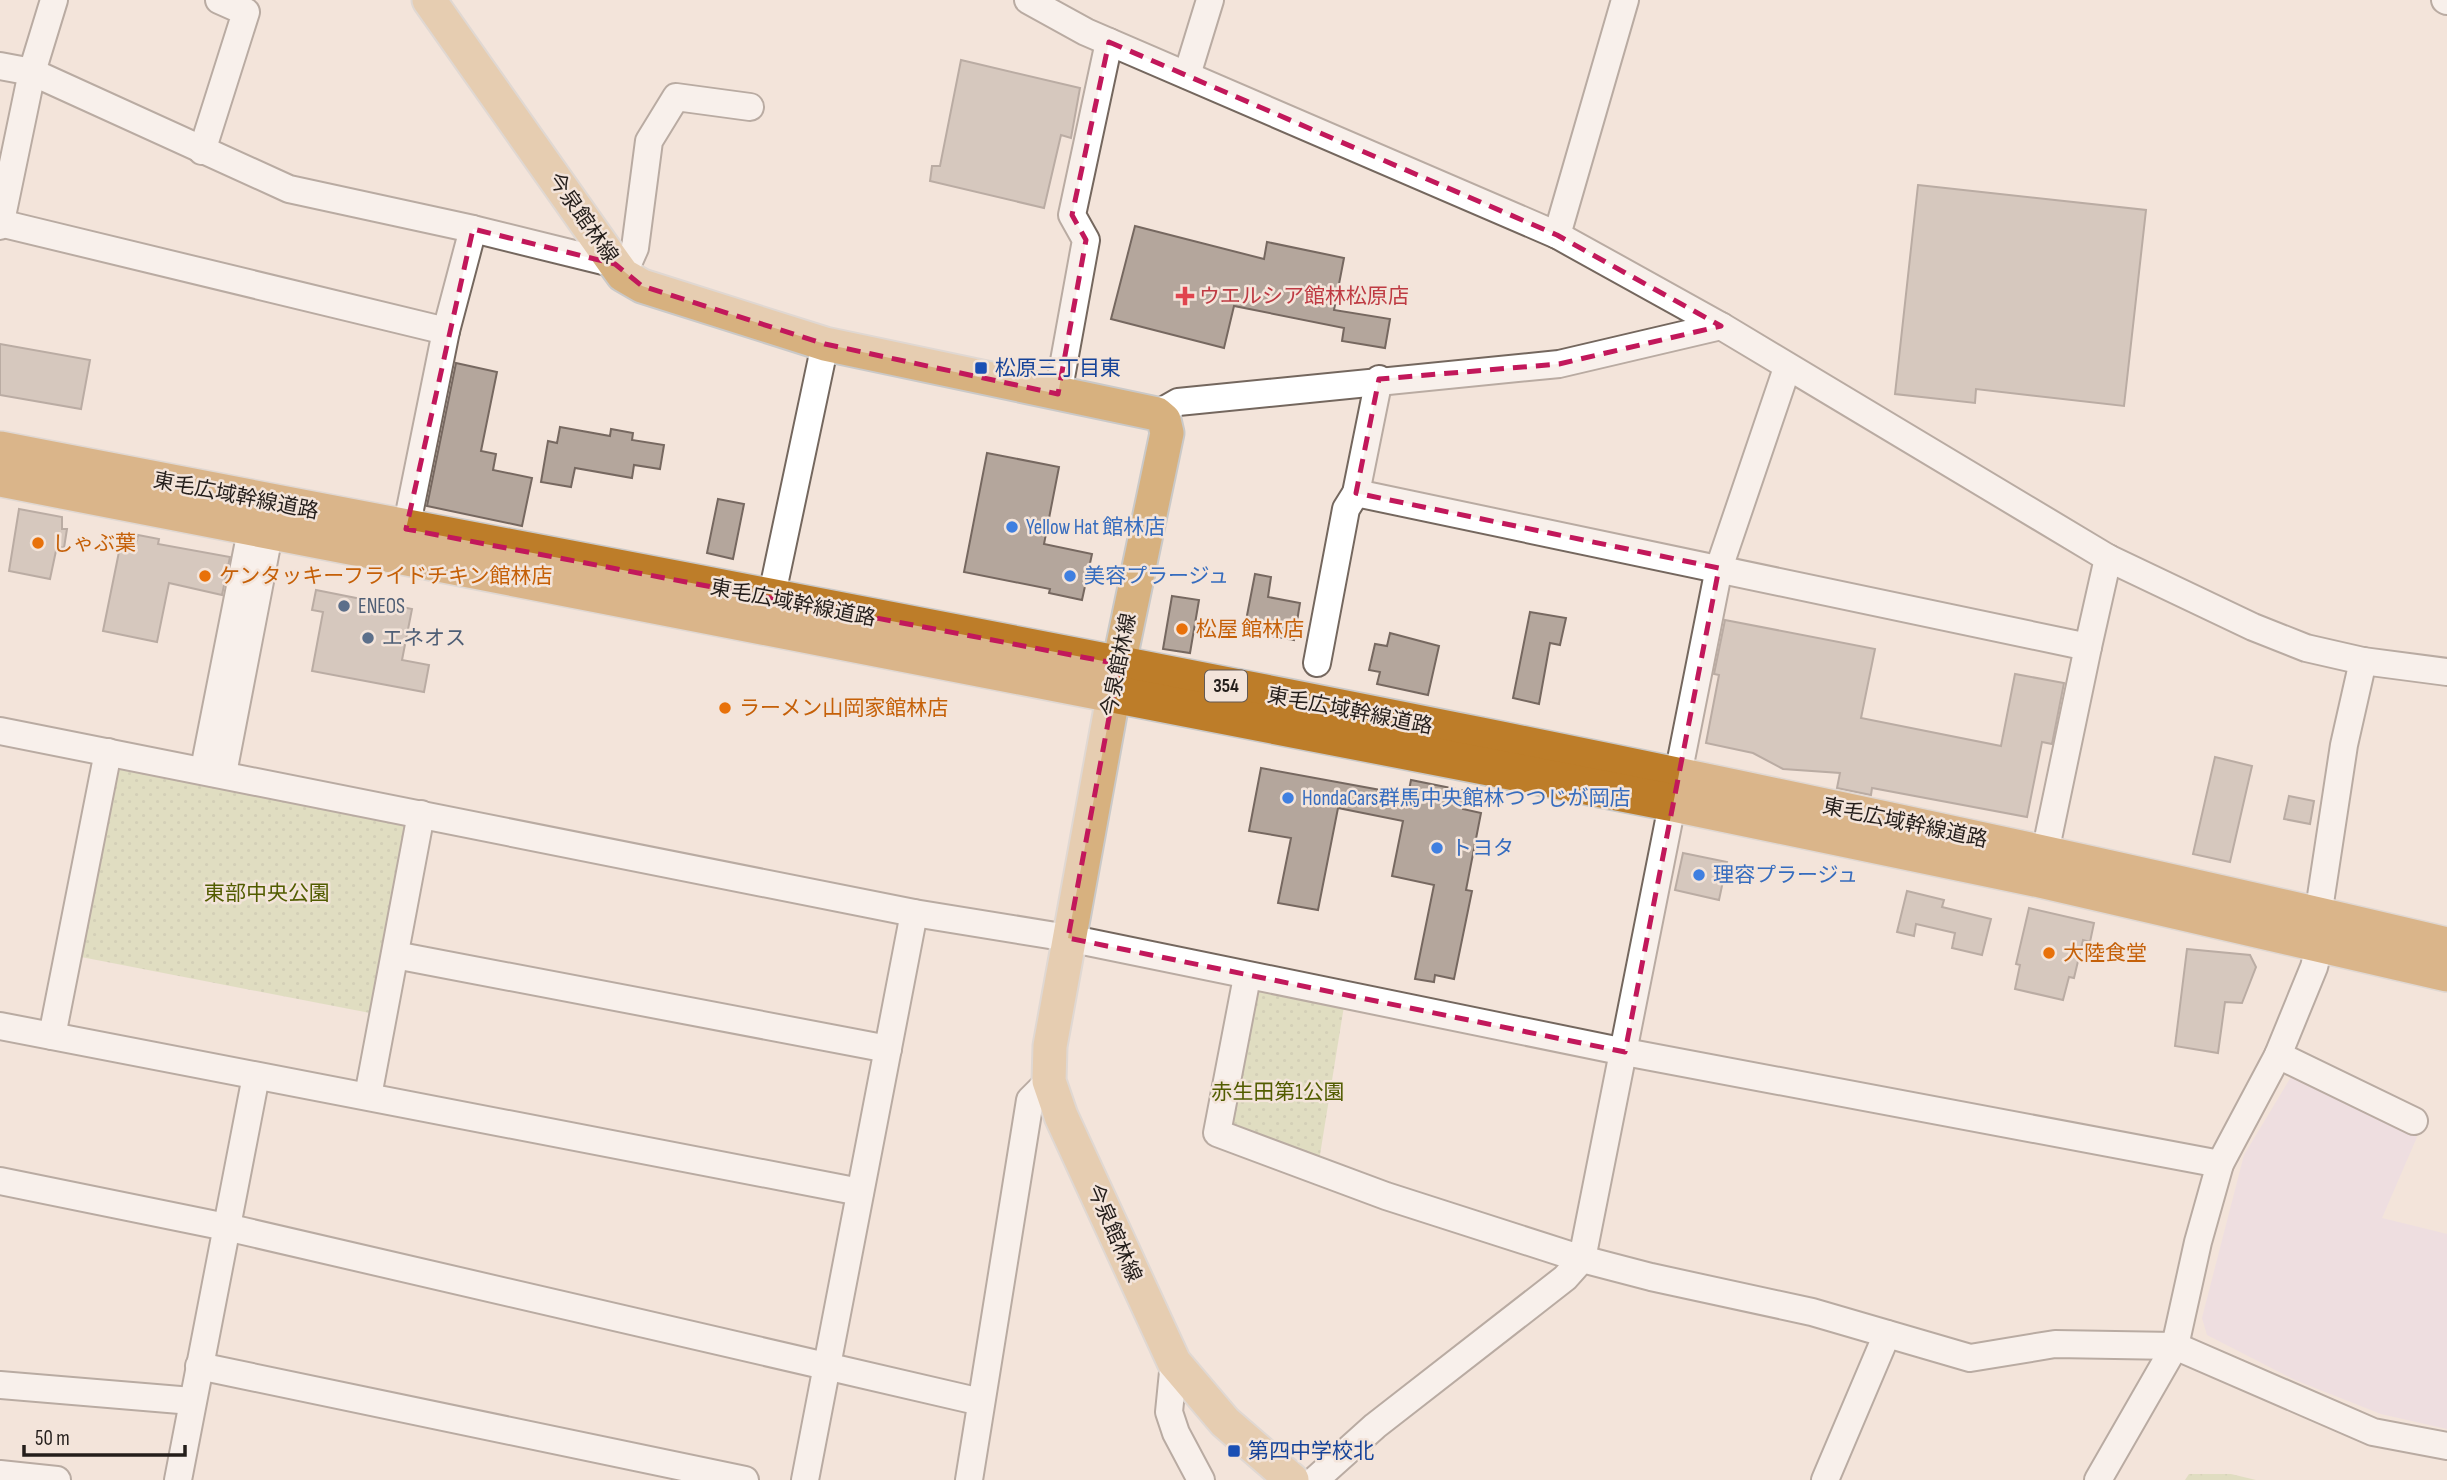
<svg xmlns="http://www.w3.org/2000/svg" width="2447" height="1480" viewBox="0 0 2447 1480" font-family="'Sofia Sans Condensed','Noto Sans JP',sans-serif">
  <defs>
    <pattern id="grass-dots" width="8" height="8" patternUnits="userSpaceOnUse" patternTransform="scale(1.75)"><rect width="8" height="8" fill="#cbd5a3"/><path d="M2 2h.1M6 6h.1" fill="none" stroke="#aeb68c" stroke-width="1.8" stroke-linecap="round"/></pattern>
    <pattern id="forest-crowns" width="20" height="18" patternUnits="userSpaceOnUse" patternTransform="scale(1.75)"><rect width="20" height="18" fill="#cbd5a3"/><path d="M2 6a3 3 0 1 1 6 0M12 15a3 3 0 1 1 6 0" fill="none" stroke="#aeb68c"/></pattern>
  </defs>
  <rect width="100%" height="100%" fill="#f3e4da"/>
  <path fill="#e9d7e7" d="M2291 1077 2417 1137 2382 1218 2447 1234V1429L2381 1414 2295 1380 2207 1335 2202 1318 2244 1155Z"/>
  <g fill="url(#grass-dots)">
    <path d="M120 765 402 819 408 831 370 1013 76 956 111 773Z"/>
    <path d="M1246 985 1344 1006 1319 1161 1217 1133Z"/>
  </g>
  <path fill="url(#forest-crowns)" d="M2189 1474H2231L2256 1480H2185Z"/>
  <g fill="#b4a69c" stroke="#766860" stroke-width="2">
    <path d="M961 60 1080 88 1071 138 1061 135 1044 208 930 181 932 166H940Z"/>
    <path d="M1918 185 2146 210 2124 406 1976 389 1975 403 1895 394Z"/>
    <path d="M1135 226 1264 259 1267 242 1344 258 1334 310 1390 319 1385 348 1342 341 1344 328 1234 306 1224 348 1111 319Z"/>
    <path d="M0 344 90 360 81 409 0 395Z"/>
    <path d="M456 363 497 372 481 451 496 454 493 470 532 478 522 526 427 506Z"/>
    <path d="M560 427 610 436 611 429 633 433 632 440 664 445 660 469 634 465 632 478 575 468 571 487 541 482 548 441 557 443Z"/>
    <path d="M987 453 1059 467 1044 544 1092 554 1082 600 1049 593 1050 589 964 572Z"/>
    <path d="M718 499 744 504 733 559 707 553Z"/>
    <path d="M19 509 62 517V529H67L64 548 57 546 50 579 9 571Z"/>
    <path d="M138 535 159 539 158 544 230 557 222 595 169 583 157 642 103 631 122 537 137 540Z"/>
    <path d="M1255 574 1271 577 1268 597 1300 603 1294 640 1244 631Z"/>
    <path d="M316 590 412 609 402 660 429 665 424 692 312 671 323 612 312 610Z"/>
    <path d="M1172 596 1199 600 1190 653 1163 649Z"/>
    <path d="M1530 612 1566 618 1560 645 1550 643 1539 704 1513 698Z"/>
    <path d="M1725 620 1875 649 1861 718 2001 746 2015 674 2064 683 2052 744 2042 742 2027 817 1872 788 1871 795 1837 788 1840 773 1783 769 1753 753 1706 743 1719 675 1714 674Z"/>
    <path d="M1390 633 1439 646 1428 695 1377 684 1380 672 1369 670 1375 644 1387 646Z"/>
    <path d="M2215 757 2252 766 2230 862 2193 854Z"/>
    <path d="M1261 768 1408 795 1411 780 1466 791 1463 809 1481 813 1466 890 1472 891 1454 979 1435 975 1434 982 1415 979 1434 885 1392 876 1403 821 1338 808 1318 910 1278 903 1291 838 1249 831Z"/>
    <path d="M2289 796 2314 801 2310 824 2284 819Z"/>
    <path d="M1683 853 1727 862 1719 900 1675 890Z"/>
    <path d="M1907 891 1944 900 1942 907 1991 919 1982 955 1952 948 1955 933 1916 924 1914 936 1897 932Z"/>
    <path d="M2029 908 2094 923 2090 942 2083 940 2074 978 2069 977 2063 1000 2015 989 2020 965 2016 964Z"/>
    <path d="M2187 949 2250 955 2256 967 2242 1003 2225 1002 2218 1053 2175 1046Z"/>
  </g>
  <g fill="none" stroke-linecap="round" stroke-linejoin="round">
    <g stroke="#74675e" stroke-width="30">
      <g id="minor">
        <path d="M1028 0 1086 32 1557 235 1721 326 2108 558 2253 627 2306 648 2363 661 2447 672"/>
        <path d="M2445 0 2447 1"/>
        <path d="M0 66 32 72 289 189 473 229 615 264"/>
        <path d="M1187 75 1210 0"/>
        <path d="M202 151 246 12 219 0"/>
        <path d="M0 223 446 331"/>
        <path d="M0 226 32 72 54 0"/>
        <path d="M1557 235 1625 0"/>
        <path d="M623 275 635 248 649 141 676 97 750 107"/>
        <path d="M1058 394 1086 240 1072 215 1109 42"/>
        <path d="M1157 414 1178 402 1559 364 1721 326"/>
        <path d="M1356 493 2088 647 2108 558"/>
        <path d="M261 529 267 545 225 763 213 773 206 759 249 541Z"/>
        <path d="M406 529 446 331 473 229"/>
        <path d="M771 599 825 344"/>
        <path d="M1317 663 1346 509 1356 493 1379 379"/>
        <path d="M0 731 914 913 1068 938 1625 1052 2220 1164"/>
        <path d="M2041 872 2088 647"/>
        <path d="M395 955 888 1049"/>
        <path d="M1247 977 1217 1133 1386 1196 1582 1259 1651 1277 1812 1312 1970 1358 2055 1344 2175 1346 2373 1432 2447 1446"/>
        <path d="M0 1026 860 1192"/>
        <path d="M52 1036 108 752"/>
        <path d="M2278 1055 2414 1121"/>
        <path d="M368 1096 421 814"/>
        <path d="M0 1181 226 1227 981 1402"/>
        <path d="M1174 1362 1169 1412 1176 1433 1201 1480"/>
        <path d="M199 1366 745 1480"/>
        <path d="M0 1385 192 1401"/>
        <path d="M0 1474 57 1480"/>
        <path d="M178 1480 256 1076"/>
        <path d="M805 1480 914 913"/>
        <path d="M969 1480 1030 1100 1049 1081"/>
        <path d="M1315 1480 1375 1426 1565 1278 1582 1259 1719 568 1787 368"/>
        <path d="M1825 1480 1887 1334"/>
        <path d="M2098 1480 2175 1346 2198 1242 2220 1164 2278 1055 2314 967 2320 943 2318 916 2344 745 2363 661"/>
      </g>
    </g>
    <g stroke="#cac9c8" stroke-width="37">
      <path id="major" d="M429 0 615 264 623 275 642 286 825 344 1157 414 1164 420 1167 433 1119 664 1050 1046 1049 1081 1061 1116 1174 1362 1225 1422 1292 1480"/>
    </g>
    <g stroke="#cac9c8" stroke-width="40">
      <g id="highway">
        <path d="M0 450C817 608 1637 754 2447 946"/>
        <path d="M0 478 1674 803 2040 879 2447 973"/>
      </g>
    </g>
    <use href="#minor" stroke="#fff" stroke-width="26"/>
    <use href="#major" stroke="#d7b17f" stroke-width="33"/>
    <use href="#highway" stroke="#bd7d29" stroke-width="37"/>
  </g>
  <path d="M0 0H2447V1480H0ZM1109 42 1557 235 1721 326 1559 364 1379 379 1356 493 1719 568 1625 1052 1068 938 1119 664 406 529 473 229 615 264 642 286 825 344 1058 394 1086 240 1072 215Z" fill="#f3e4da" fill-opacity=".55" fill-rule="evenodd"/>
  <path fill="none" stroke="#c2185b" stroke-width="5" stroke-dasharray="14 9" stroke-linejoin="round" d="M1109 42 1557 235 1721 326 1559 364 1379 379 1356 493 1719 568 1625 1052 1068 938 1119 664 406 529 473 229 615 264 642 286 825 344 1058 394 1086 240 1072 215Z"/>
  <path fill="#e0444e" stroke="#f3e4da" stroke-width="2.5" d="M1181.5 285.5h7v7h7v7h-7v7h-7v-7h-7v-7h7z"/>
  <g fill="#1a4fb4" stroke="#f3e4da" stroke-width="2.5">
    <rect x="974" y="361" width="14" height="14" rx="3.5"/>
    <rect x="1227" y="1444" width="14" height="14" rx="3.5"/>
  </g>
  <g fill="#3f7fe0" stroke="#f3e4da" stroke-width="2.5">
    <circle cx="1012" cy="527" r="7"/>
    <circle cx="1070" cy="576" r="7"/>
    <circle cx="1288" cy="798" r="7"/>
    <circle cx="1437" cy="848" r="7"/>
    <circle cx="1699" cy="875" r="7"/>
  </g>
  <g fill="#e8710a" stroke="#f3e4da" stroke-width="2.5">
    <circle cx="38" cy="543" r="7"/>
    <circle cx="205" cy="576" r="7"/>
    <circle cx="1182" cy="629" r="7"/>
    <circle cx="725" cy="708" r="7"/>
    <circle cx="2049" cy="953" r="7"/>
  </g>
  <g fill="#5c6f8a" stroke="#f3e4da" stroke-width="2.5">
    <circle cx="344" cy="606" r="7"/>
    <circle cx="368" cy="638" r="7"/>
  </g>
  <g text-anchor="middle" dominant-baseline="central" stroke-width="5" stroke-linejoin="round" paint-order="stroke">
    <rect fill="#f3e4da" stroke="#625954" stroke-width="2" x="1205" y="670.5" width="42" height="31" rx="5"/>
    <g font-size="19" font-weight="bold" fill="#241e1b">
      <text x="1226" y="686">354</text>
    </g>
    <g font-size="21" fill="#241e1b" stroke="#f3e4da">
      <text transform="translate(583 218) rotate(55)">今泉館林線</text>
      <text transform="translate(236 496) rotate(11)">東毛広域幹線道路</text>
      <text transform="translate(793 603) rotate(11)">東毛広域幹線道路</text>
      <text transform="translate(1119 665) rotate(-79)">今泉館林線</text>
      <text transform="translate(1350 711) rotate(11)">東毛広域幹線道路</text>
      <text transform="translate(1905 823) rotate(12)">東毛広域幹線道路</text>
      <text transform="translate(1114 1233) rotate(66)">今泉館林線</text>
    </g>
    <g font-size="21" fill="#be3a42" stroke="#f3e4da" text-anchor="start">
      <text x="1199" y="296">ウエルシア館林松原店</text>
    </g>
    <g font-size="21" fill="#164399" stroke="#f3e4da" text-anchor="start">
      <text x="995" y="368">松原三丁目東</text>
      <text x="1248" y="1451">第四中学校北</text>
    </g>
    <g font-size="21" fill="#366cbe" stroke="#f3e4da" text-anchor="start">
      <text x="1026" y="527">Yellow Hat 館林店</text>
      <text x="1084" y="576">美容プラージュ</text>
      <text x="1302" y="798">HondaCars群馬中央館林つつじが岡店</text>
      <text x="1451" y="848">トヨタ</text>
      <text x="1713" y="875">理容プラージュ</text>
    </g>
    <g font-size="21" fill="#c56008" stroke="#f3e4da" text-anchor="start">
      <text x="52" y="543">しゃぶ葉</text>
      <text x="219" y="576">ケンタッキーフライドチキン館林店</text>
      <text x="1196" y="629">松屋 館林店</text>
      <text x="739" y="708">ラーメン山岡家館林店</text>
      <text x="2063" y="953">大陸食堂</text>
    </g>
    <g font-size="21" fill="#4e5e75" stroke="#f3e4da" text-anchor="start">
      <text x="358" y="606">ENEOS</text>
      <text x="382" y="638">エネオス</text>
    </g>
    <g font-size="21" fill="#525c00" stroke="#f3e4da">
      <text x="267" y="893">東部中央公園</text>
      <text x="1278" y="1092">赤生田第1公園</text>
    </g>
  </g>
  <path d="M24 1445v10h161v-10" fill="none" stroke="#241e1b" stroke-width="3.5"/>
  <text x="35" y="1445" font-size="21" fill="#241e1b" stroke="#f3e4da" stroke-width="5" paint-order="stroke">50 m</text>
</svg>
